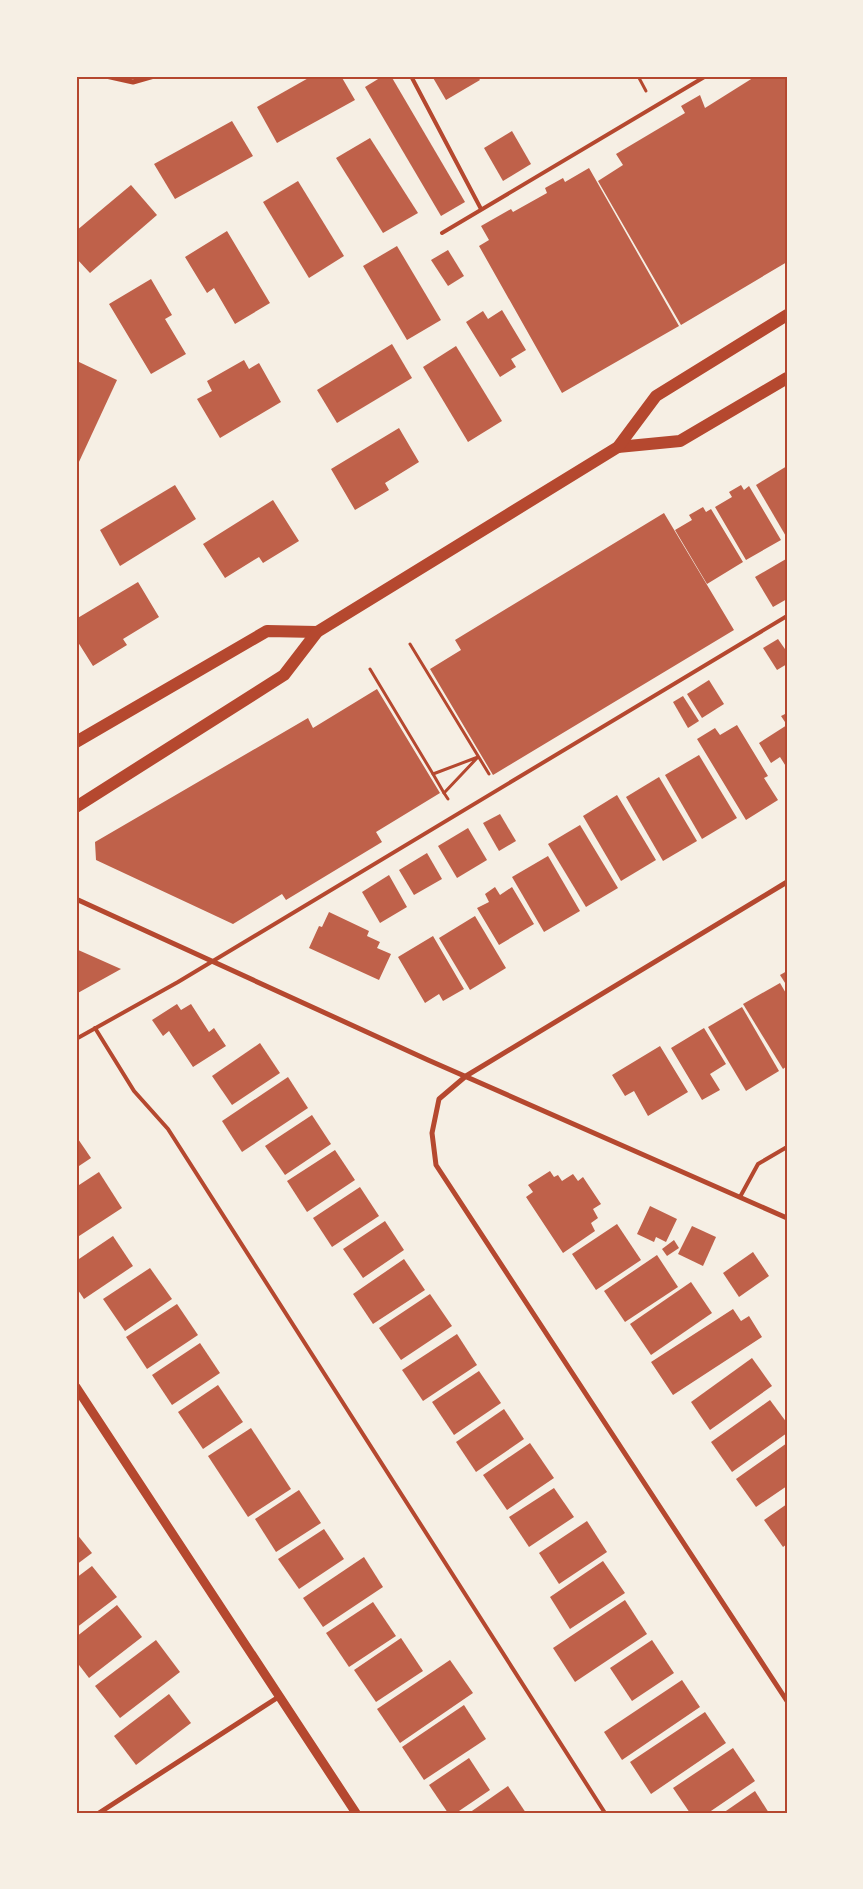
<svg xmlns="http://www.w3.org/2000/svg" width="863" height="1889" viewBox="0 0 863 1889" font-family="Georgia,serif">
  <rect width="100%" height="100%" fill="#f6efe4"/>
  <g fill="#bf614a">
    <path d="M312 76H341L355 100 277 143 257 107Z"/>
    <path d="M383 76H391L465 202 441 216 365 87Z"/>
    <path d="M432 76H477L480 80 446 100Z"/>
    <path d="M756 76H787V262L681 325 598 181 623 165 616 154 685 113 681 106 700 95 705 108Z"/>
    <path d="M232 121 253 156 175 199 154 164Z"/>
    <path d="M512 131 531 164 503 181 484 148Z"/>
    <path d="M370 138 418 213 383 233 336 158Z"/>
    <path d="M589 168 679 326 562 393 479 246 489 240 481 226 511 209 513 212 547 193 545 188 563 178 565 182Z"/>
    <path d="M298 181 344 256 309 278 263 202Z"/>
    <path d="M131 185 157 215 90 273 76 258V231Z"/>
    <path d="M227 231 270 303 235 324 214 288 207 293 185 257Z"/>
    <path d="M397 246 441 320 407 340 363 266Z"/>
    <path d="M448 250 464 276 448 286 431 260Z"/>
    <path d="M151 279 172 315 165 319 186 354 151 374 109 304Z"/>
    <path d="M502 310 526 350 511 359 516 367 500 377 466 322 483 311 488 319Z"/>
    <path d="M392 344 412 378 337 423 317 390Z"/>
    <path d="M456 346 502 421 468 442 423 367Z"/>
    <path d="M244 360 249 369 259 363 281 402 220 438 197 399 212 391 207 381Z"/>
    <path d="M79 362 117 380 78 464 76 463V368Z"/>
    <path d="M399 428 419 462 385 483 389 490 355 510 331 469Z"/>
    <path d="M787 466V538L756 485Z"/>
    <path d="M175 485 196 519 120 566 100 530Z"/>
    <path d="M741 485 744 490 749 486 781 540 746 560 715 507 732 497 729 492Z"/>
    <path d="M273 500 299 541 263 563 259 557 225 578 203 544Z"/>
    <path d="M703 507 706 512 711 509 743 562 707 584 675 530 692 520 689 515Z"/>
    <path d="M664 513 734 630 493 775 430 669 461 650 455 640Z"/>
    <path d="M786 559 787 599 773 607 755 577Z"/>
    <path d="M138 582 159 617 123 639 127 645 93 666 76 639V619Z"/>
    <path d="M778 639 787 652V664L777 670 763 648Z"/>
    <path d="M709 680 724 704 702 718 687 694Z"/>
    <path d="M377 689 440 793 376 832 382 842 286 900 282 894 233 924 96 860 95 842 308 718 313 728Z"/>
    <path d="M683 696 699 721 688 728 673 702Z"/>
    <path d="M787 713V768L780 757 771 763 759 743 787 725 781 716Z"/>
    <path d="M737 725 768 776 764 778 778 800 746 820 697 739 715 728 720 735Z"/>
    <path d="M699 755 737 818 702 839 665 775Z"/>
    <path d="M659 777 697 841 663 861 626 797Z"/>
    <path d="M617 795 656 860 621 881 583 816Z"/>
    <path d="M500 814 516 841 499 851 483 823Z"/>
    <path d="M580 825 618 888 586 907 548 844Z"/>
    <path d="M468 828 487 860 457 878 438 846Z"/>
    <path d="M427 853 442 879 414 895 399 870Z"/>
    <path d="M548 856 580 911 544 932 512 877Z"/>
    <path d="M389 875 407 907 380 923 362 892Z"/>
    <path d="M495 887 500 895 512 887 534 924 499 945 477 908 489 902 485 894Z"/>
    <path d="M329 912 369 931 367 936 380 942 377 948 391 954 379 980 309 948 319 926 322 927Z"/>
    <path d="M475 916 506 968 470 990 439 938Z"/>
    <path d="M433 936 464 989 443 1001 439 994 425 1003 398 957Z"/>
    <path d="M76 949 121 969 76 994Z"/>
    <path d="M787 971V986L780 975Z"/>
    <path d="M780 983 787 995V1066L783 1069 743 1004Z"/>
    <path d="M177 1004 181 1010 191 1004 209 1032 214 1028 226 1046 193 1067 169 1031 163 1036 152 1020Z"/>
    <path d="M742 1007 779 1071 746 1091 708 1027Z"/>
    <path d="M704 1028 726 1064 710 1074 720 1090 702 1100 671 1048Z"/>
    <path d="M260 1043 280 1073 232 1105 212 1076Z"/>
    <path d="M660 1046 688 1092 648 1116 634 1091 625 1096 612 1075Z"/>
    <path d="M288 1077 308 1108 242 1152 222 1121Z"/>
    <path d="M312 1115 331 1144 285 1175 265 1146Z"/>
    <path d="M76 1136 91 1158 76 1168Z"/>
    <path d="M335 1150 355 1180 307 1212 287 1181Z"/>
    <path d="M550 1171 554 1177 558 1175 562 1181 573 1174 578 1181 583 1177 601 1204 593 1209 598 1218 591 1223 595 1231 563 1253 526 1197 533 1192 528 1185Z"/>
    <path d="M99 1172 122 1208 76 1238V1187Z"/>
    <path d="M360 1187 379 1216 332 1247 313 1218Z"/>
    <path d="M650 1206 677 1219 666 1242 656 1237 654 1242 637 1234Z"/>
    <path d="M385 1221 404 1250 363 1278 343 1249Z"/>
    <path d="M617 1224 641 1260 596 1290 572 1254Z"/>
    <path d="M692 1226 716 1237 703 1266 678 1254Z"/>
    <path d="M113 1236 133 1266 84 1299 76 1287V1261Z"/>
    <path d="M674 1240 679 1248 667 1256 662 1249Z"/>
    <path d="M753 1252 769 1276 739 1297 723 1273Z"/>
    <path d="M657 1255 678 1287 625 1322 604 1291Z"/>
    <path d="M404 1259 425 1290 373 1324 353 1294Z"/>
    <path d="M150 1268 172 1299 125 1331 103 1299Z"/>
    <path d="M691 1282 712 1313 651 1355 630 1324Z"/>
    <path d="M430 1294 452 1326 401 1360 379 1328Z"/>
    <path d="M177 1304 198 1335 147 1369 126 1337Z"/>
    <path d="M733 1309 741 1321 749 1316 762 1337 673 1395 651 1362Z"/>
    <path d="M457 1334 477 1365 423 1401 402 1370Z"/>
    <path d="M200 1343 220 1373 172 1405 152 1375Z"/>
    <path d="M752 1358 772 1386 710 1430 691 1402Z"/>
    <path d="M479 1371 501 1403 454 1435 432 1402Z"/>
    <path d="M218 1385 243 1422 203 1449 178 1412Z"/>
    <path d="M770 1400 787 1423V1433L732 1472 711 1442Z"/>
    <path d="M504 1409 524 1439 476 1472 456 1442Z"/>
    <path d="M251 1428 291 1489 248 1517 208 1456Z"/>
    <path d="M530 1443 554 1478 507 1510 483 1475Z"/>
    <path d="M787 1443V1486L756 1507 736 1479Z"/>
    <path d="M554 1488 574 1517 529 1547 509 1517Z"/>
    <path d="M299 1490 321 1523 276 1552 255 1519Z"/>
    <path d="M787 1504V1544L783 1547 764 1520Z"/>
    <path d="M587 1521 607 1552 559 1584 539 1553Z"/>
    <path d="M324 1529 344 1559 299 1589 278 1559Z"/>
    <path d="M76 1533 92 1553 76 1565Z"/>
    <path d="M364 1557 383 1587 323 1627 303 1598Z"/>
    <path d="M603 1561 625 1593 570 1629 550 1597Z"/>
    <path d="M92 1566 117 1597 76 1628V1578Z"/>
    <path d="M625 1600 647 1634 575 1682 553 1648Z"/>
    <path d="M373 1602 396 1636 349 1667 326 1633Z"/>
    <path d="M117 1605 142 1637 89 1678 76 1661V1637Z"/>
    <path d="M401 1638 423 1671 376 1702 354 1670Z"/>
    <path d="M156 1640 180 1672 120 1718 95 1686Z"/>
    <path d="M652 1640 674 1673 632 1701 610 1668Z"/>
    <path d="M450 1660 473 1693 400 1743 377 1709Z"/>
    <path d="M682 1680 700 1707 622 1760 604 1732Z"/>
    <path d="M169 1694 191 1723 136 1765 114 1736Z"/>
    <path d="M464 1705 486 1739 424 1780 402 1747Z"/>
    <path d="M705 1712 726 1743 651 1794 630 1762Z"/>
    <path d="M733 1748 755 1781 708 1813H690L673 1788Z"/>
    <path d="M469 1758 490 1790 456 1813H448L429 1785Z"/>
    <path d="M508 1786 526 1813H469Z"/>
    <path d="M755 1791 769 1813H723Z"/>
  </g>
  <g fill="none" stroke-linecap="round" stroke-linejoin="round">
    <g stroke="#b5482f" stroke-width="3">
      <path d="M638 76 646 91"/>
      <path d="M410 644 489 774"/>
      <path d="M370 669 433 774 478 757 444 793 448 799"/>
      <path d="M433 774 444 793"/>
    </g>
    <g stroke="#b5482f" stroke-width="4">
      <path d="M411 76 481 209"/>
      <path d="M442 233 706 76"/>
      <path d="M95 1028 134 1091 168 1129 605 1813"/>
      <path d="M76 1039 178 982 787 616"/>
      <path d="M740 1197 758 1164 787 1147"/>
    </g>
    <g stroke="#b5482f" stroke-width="5">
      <path d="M106 76 133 82 154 76"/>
      <path d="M787 882 466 1076 439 1099 432 1133 436 1165 787 1701"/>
      <path d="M76 899 428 1060 787 1218"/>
      <path d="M99 1813 280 1696"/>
    </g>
    <path stroke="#b5482f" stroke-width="9" d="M76 1387 356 1813"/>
    <g stroke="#b5482f" stroke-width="12">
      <path d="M618 447 680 441 787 378"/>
      <path d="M76 742 267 631 317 632"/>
      <path d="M76 807 284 675 317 632 618 447 656 396 787 315"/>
    </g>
  </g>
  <rect width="863" height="1889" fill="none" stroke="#f6efe4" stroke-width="155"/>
  <rect x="78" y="78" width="708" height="1734" fill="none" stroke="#b5482f" stroke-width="2"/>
</svg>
